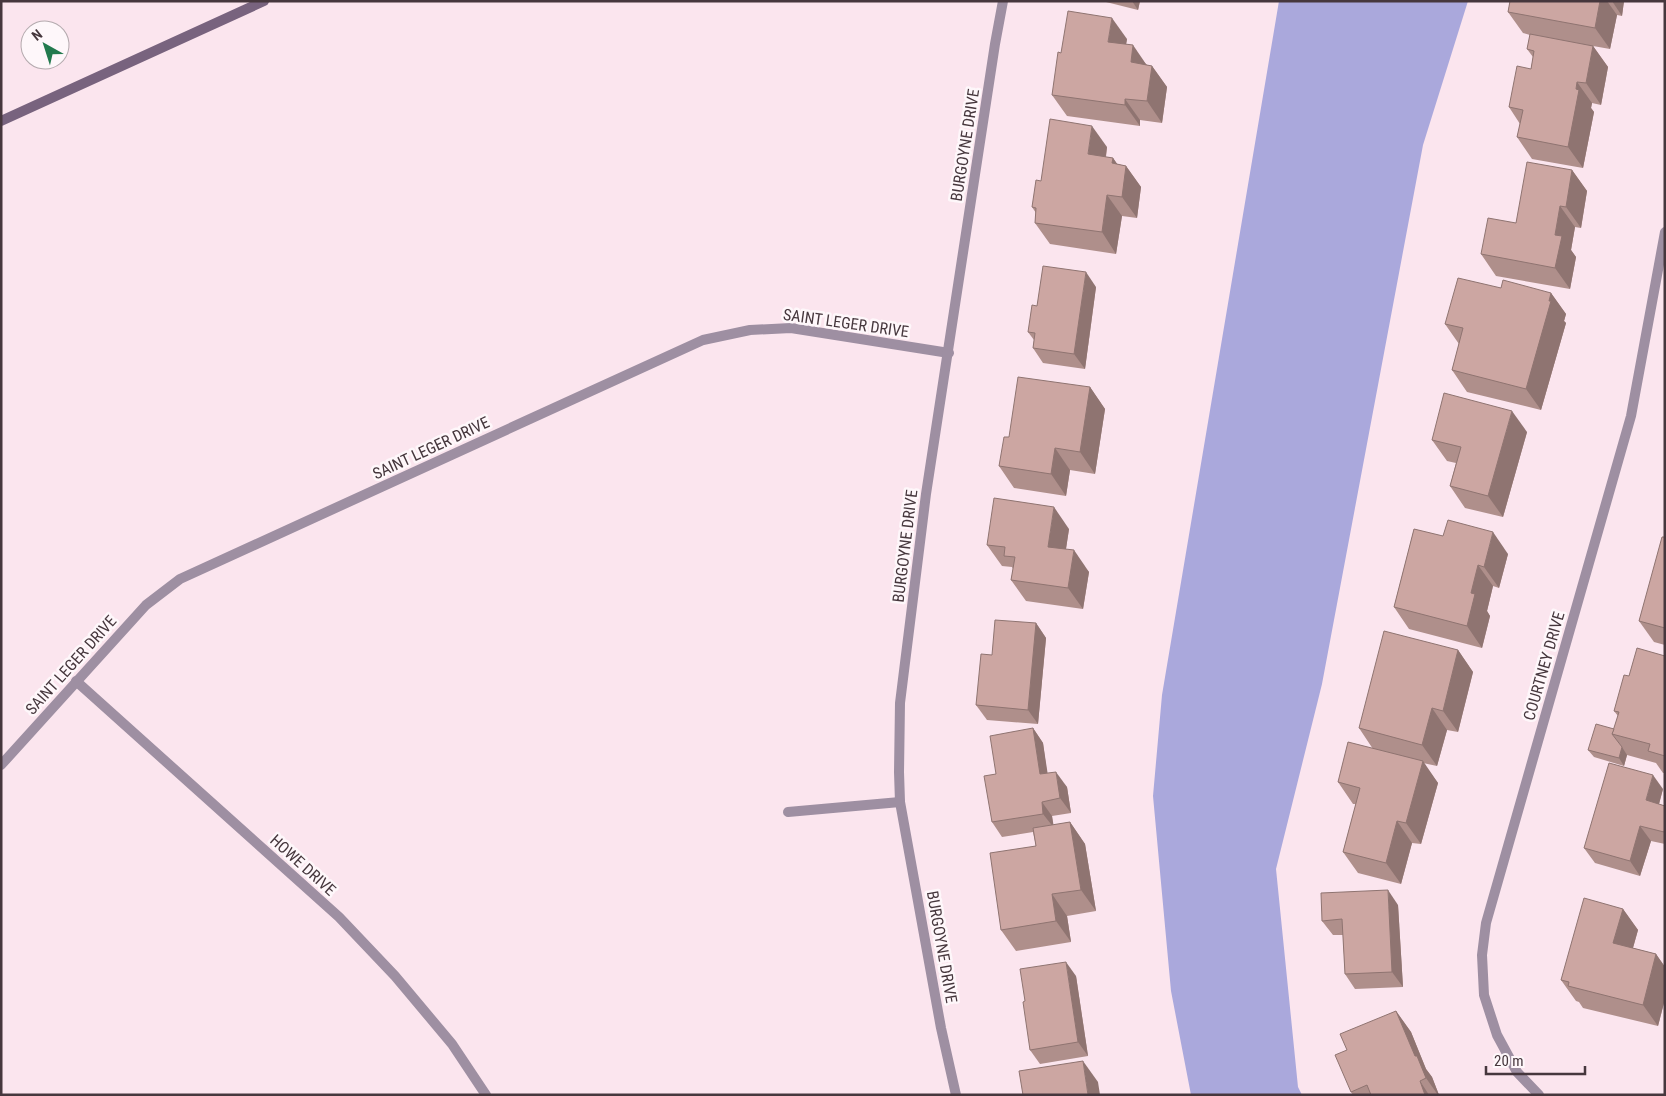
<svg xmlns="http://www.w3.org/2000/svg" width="1666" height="1096" viewBox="0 0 1666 1096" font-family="'Roboto Condensed',sans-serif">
  <rect width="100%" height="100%" fill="#fbe5ee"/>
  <path fill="#aaa8dc" d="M1279 1H1468L1423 145 1322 684 1276 869 1298 1087 1302 1095H1191L1171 991 1153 796 1162 695Z"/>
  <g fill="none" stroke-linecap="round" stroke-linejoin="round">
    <g stroke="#9e8fa2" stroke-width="10">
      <path d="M76 681 339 917 395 976 452 1044 486 1095"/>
      <path d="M1 765 146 605 180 579 703 340 750 330 791 328 949 353"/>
      <path d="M788 812 900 802"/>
      <path d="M956 1095 941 1028 900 802 899 772 900 703 926 494 995 44 1003 1"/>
      <path d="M1539 1095 1517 1072 1497 1035 1484 995 1482 955 1486 923 1631 416 1665 232"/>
    </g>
    <path stroke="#78637e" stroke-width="10" d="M1 121 264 1"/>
  </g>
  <g fill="#af8f8b">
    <path d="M1102 1H1140L1138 10Z"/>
    <path d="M1510 1H1624L1622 16 1617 15 1610 49 1593 46 1608 67 1601 105 1592 103 1591 108 1594 112 1583 168 1532 159 1517 137 1520 124 1509 107 1531 69 1533 57 1527 49 1530 35 1523 33 1508 12Z"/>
    <path d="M1127 39 1126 44 1147 65 1152 66 1167 87 1162 123 1140 120V126L1067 116 1052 95 1061 53Z"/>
    <path d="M1107 147 1106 157 1113 158 1117 164 1126 166 1141 187 1137 218 1122 216 1116 254 1050 244 1035 223 1036 213 1032 207 1041 181Z"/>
    <path d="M1572 170 1587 191 1581 228 1575 227 1571 250 1576 257 1570 289 1496 276 1481 254 1516 223Z"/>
    <path d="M1096 287 1085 369 1043 363 1033 348 1034 340 1028 332Z"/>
    <path d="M1501 288 1551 293 1566 314 1564 321 1566 323 1541 410 1467 392 1452 370 1459 344 1445 324Z"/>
    <path d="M1090 387 1105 409 1095 474 1070 470 1066 496 1014 488 999 466 1009 437Z"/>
    <path d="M1527 432 1503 517 1465 508 1450 486 1456 463 1447 461 1432 440Z"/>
    <path d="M1069 529 1066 549 1089 572 1083 609 1026 601 1011 580 1013 569 1012 567 1002 566 987 545Z"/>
    <path d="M1414 529 1508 554 1499 588 1493 586 1487 611 1490 616 1482 648 1409 629 1394 607Z"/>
    <path d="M1665 537V645L1654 642 1639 621Z"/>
    <path d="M1036 623 1046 638 1038 724 987 720 976 705 992 655Z"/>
    <path d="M1458 650 1473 672 1458 732 1447 730 1437 766 1423 763 1438 783 1421 844 1412 843 1401 884 1358 873 1343 852 1356 804H1353L1338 782 1373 749 1359 728Z"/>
    <path d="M1665 656V773H1663L1656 763 1627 755 1624 766 1594 757 1588 750 1614 729 1618 716 1614 711 1629 676Z"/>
    <path d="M1033 728 1043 743 1047 773 1067 787 1071 813 1052 816 1053 825 1070 822 1085 844 1096 911 1067 916 1071 942 1016 951 1001 930 1036 846 1033 832 1002 837 992 822 996 774Z"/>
    <path d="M1663 789 1659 804 1665 806V844L1651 841 1640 876 1595 863 1584 848Z"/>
    <path d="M1398 905 1403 987 1355 989 1345 974 1343 935H1333L1322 921Z"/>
    <path d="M1623 909 1638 930 1633 948 1656 954 1665 967V999L1658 1026 1583 1008 1579 1002 1576 1001 1561 980Z"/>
    <path d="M1076 976 1088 1056 1040 1064 1030 1050Z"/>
    <path d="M1396 1011 1411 1032 1426 1069 1432 1077 1439 1095H1353L1351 1092 1347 1050Z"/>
  </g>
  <g fill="#8f7471">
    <path d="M1132 1H1140L1138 10Z"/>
    <path d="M1600 1H1607L1617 15 1610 49 1595 28Z"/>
    <path d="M1612 1H1624L1622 16Z"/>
    <path d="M1112 18 1127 39 1123 63 1108 42Z"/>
    <path d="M1133 45 1148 67 1131 62Z"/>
    <path d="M1593 46 1608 67 1601 105 1586 83Z"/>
    <path d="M1152 66 1167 87 1162 123 1147 101Z"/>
    <path d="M1577 82 1592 103 1591 108 1594 112 1583 168 1568 147Z"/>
    <path d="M1125 99 1140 120V126L1125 105Z"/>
    <path d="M1092 126 1107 147 1103 176 1088 154Z"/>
    <path d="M1113 158 1125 175 1126 166 1141 187 1137 218 1122 197 1112 163Z"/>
    <path d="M1572 170 1587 191 1581 228 1566 207Z"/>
    <path d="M1107 195 1122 216 1116 254 1102 232Z"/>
    <path d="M1560 206 1575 227 1571 250 1576 257 1570 289 1555 268V235Z"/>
    <path d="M1086 272 1096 287 1085 369 1074 354Z"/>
    <path d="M1551 293 1566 314 1564 321 1566 323 1541 410 1526 389Z"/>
    <path d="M1090 387 1105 409 1095 474 1080 452Z"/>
    <path d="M1512 411 1527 432 1503 517 1488 496Z"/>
    <path d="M1055 448 1070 470 1066 496 1051 474Z"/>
    <path d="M1054 507 1069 529 1063 568 1048 547Z"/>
    <path d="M1493 532 1508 554 1499 588 1484 567Z"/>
    <path d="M1074 550 1089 572 1083 609 1068 588Z"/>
    <path d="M1478 565 1493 586 1487 611 1490 616 1482 648 1467 626 1471 593Z"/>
    <path d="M1036 623 1046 638 1038 724 1028 710Z"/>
    <path d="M1458 650 1473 672 1458 732 1443 711Z"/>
    <path d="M1432 708 1447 730 1437 766 1422 745Z"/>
    <path d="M1033 728 1043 743 1050 789 1040 774Z"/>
    <path d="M1622 747 1627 755 1624 766 1619 758Z"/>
    <path d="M1423 761 1438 783 1421 844 1406 823Z"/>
    <path d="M1056 772 1067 787 1071 813 1060 798Z"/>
    <path d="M1653 775 1663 789 1656 815 1646 800Z"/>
    <path d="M1042 802 1052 816 1054 828 1043 814Z"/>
    <path d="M1397 821 1412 843 1401 884 1386 863Z"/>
    <path d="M1070 822 1085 844 1096 911 1081 890Z"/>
    <path d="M1640 826 1651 841 1640 876 1630 861Z"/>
    <path d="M1388 890 1398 905 1403 987 1392 972Z"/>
    <path d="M1052 894 1067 916 1071 942 1056 921Z"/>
    <path d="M1623 909 1638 930 1628 965 1613 943Z"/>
    <path d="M1656 954 1665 967V999L1658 1026 1643 1005Z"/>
    <path d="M1066 962 1076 976 1088 1056 1078 1042Z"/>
    <path d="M1396 1011 1411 1032 1426 1069 1432 1077 1439 1095H1438L1426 1078 1415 1056Z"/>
    <path d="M1083 1061 1098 1082 1100 1095H1088Z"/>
    <path d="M1420 1081 1429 1095H1425Z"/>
  </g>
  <g fill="#cca6a2" stroke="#8f7471">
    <path d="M1510 1H1600L1595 28 1508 12Z"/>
    <path d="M1068 11 1112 18 1108 42 1133 45 1131 62 1152 66 1147 101 1125 99V105L1052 95 1058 52 1061 53Z"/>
    <path d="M1530 34 1593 46 1586 83 1577 82 1576 89 1579 90 1568 147 1517 137 1523 110 1509 107 1517 66 1531 69 1534 51 1527 49Z"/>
    <path d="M1050 119 1092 126 1088 154 1113 158 1112 163 1126 166 1122 197 1107 195 1102 232 1035 223 1036 208 1032 207 1036 180 1041 181Z"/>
    <path d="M1527 162 1572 170 1566 207 1560 206 1555 235 1562 236 1555 268 1481 254 1488 218 1516 223Z"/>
    <path d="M1043 266 1086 272 1074 354 1033 348 1035 333 1028 332 1032 305 1037 306Z"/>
    <path d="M1458 278 1501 288 1503 280 1551 293 1549 301H1551L1526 389 1452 370 1463 328 1445 324Z"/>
    <path d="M1018 377 1090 387 1080 452 1055 448 1051 474 999 466 1004 437H1009Z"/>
    <path d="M1444 393 1512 411 1488 496 1450 486 1461 447 1432 440Z"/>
    <path d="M994 498 1054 507 1048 547 1074 550 1068 588 1011 580 1015 557 1004 556 1005 547 987 545Z"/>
    <path d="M1448 520 1493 532 1484 567 1478 565 1471 593 1475 594 1467 626 1394 607 1414 529 1443 536Z"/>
    <path d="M1662 537H1665V628L1639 621Z"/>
    <path d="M995 620 1036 623 1028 710 976 705 981 654 992 655Z"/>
    <path d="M1384 631 1458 650 1443 711 1432 708 1422 745 1359 728Z"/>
    <path d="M1637 648 1665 656V756L1648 751 1650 744 1612 734 1619 712 1614 711 1624 675 1629 676Z"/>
    <path d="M1596 724 1614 729 1612 734 1622 747 1619 758 1588 750Z"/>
    <path d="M1033 728 1040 774 1056 772 1060 798 1042 802 1043 814 992 822 984 776 996 774 990 736Z"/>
    <path d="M1348 742 1423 761 1406 823 1397 821 1386 863 1343 852 1360 788 1338 782Z"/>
    <path d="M1609 763 1653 775 1646 800 1665 806V828L1664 832 1640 826 1630 861 1584 848Z"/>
    <path d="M1070 822 1081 890 1052 894 1056 921 1001 930 990 853 1036 846 1033 828Z"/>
    <path d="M1388 890 1392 972 1345 974 1342 919 1322 921 1321 893Z"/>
    <path d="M1584 898 1623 909 1613 943 1656 954 1643 1005 1568 986 1569 982 1561 980Z"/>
    <path d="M1066 962 1078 1042 1030 1050 1023 1002 1025 1001 1020 969Z"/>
    <path d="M1396 1011 1415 1056H1417L1426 1078 1420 1081 1425 1095H1371L1367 1085 1351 1092 1335 1055 1347 1050 1340 1034Z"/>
    <path d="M1083 1061 1088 1095H1023L1019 1071Z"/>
  </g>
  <g text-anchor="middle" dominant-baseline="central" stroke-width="5" stroke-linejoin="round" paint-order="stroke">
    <g font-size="16" fill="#46373d" stroke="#fef7fa">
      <text transform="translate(965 145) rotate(-81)">BURGOYNE DRIVE</text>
      <text transform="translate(846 323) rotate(8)">SAINT LEGER DRIVE</text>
      <text transform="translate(431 448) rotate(-25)">SAINT LEGER DRIVE</text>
      <text transform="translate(905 546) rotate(-83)">BURGOYNE DRIVE</text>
      <text transform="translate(71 665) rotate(-48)">SAINT LEGER DRIVE</text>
      <text transform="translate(1544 666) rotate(-74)">COURTNEY DRIVE</text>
      <text transform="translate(303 865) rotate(42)">HOWE DRIVE</text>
      <text transform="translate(942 947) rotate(80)">BURGOYNE DRIVE</text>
    </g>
  </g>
  <rect width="1666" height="1096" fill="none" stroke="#46373d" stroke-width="5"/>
  <g transform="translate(45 45) rotate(321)"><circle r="24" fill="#fef7fa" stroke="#b4aaae"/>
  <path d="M0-4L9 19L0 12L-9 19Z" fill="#227a4e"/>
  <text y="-8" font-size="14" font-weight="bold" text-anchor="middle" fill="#46373d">N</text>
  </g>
  <path d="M1486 1066v8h99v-8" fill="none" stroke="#46373d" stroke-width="2.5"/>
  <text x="1494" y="1066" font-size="15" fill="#46373d" stroke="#fef7fa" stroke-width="4" paint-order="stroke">20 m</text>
</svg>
